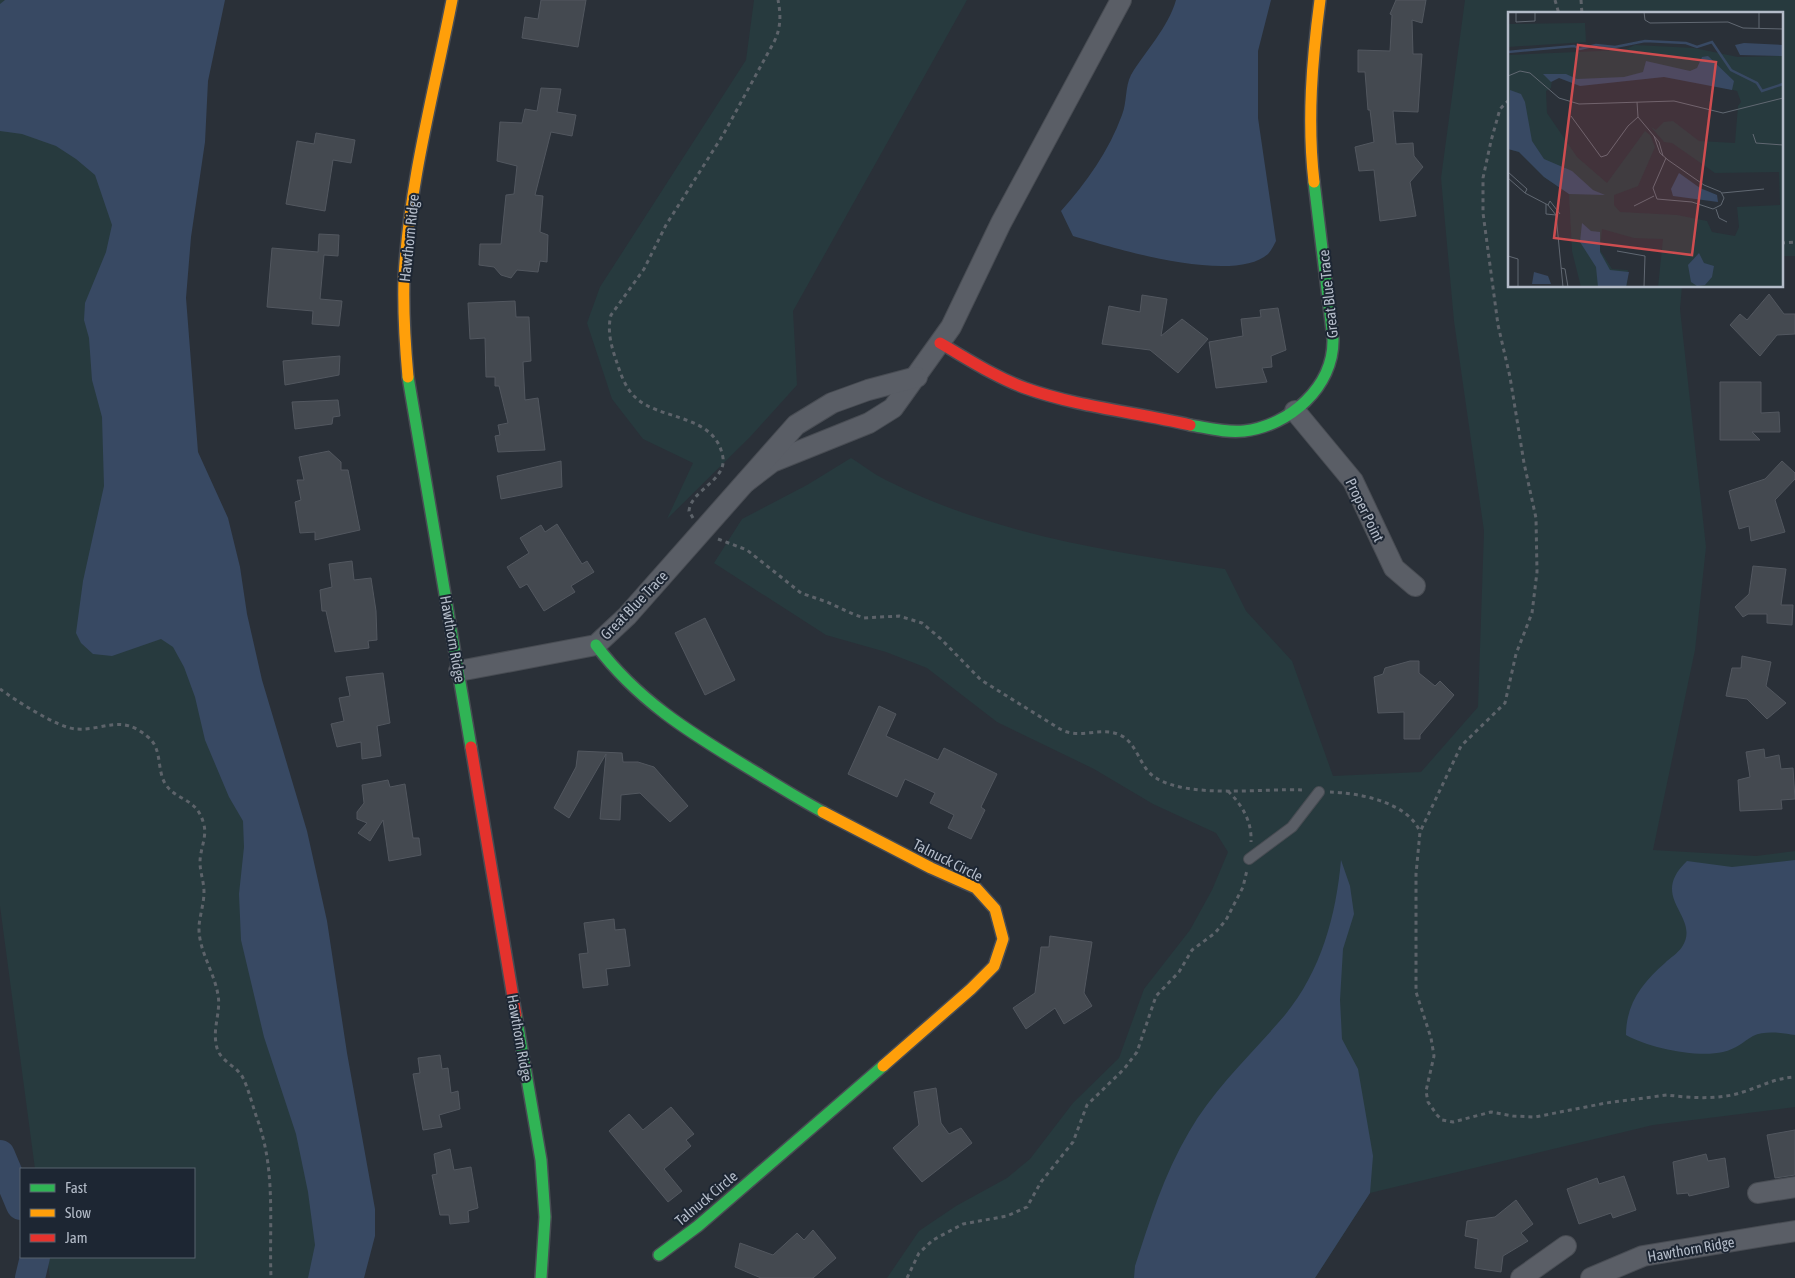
<svg xmlns="http://www.w3.org/2000/svg" width="1795" height="1278" viewBox="0 0 1795 1278" font-family="'Asap Condensed',sans-serif">
  <rect width="100%" height="100%" fill="#2a3038"/>
  <g fill="#273a3e">
    <path d="M0 0H215L170 394 326 1278H50L47 1257H194V1169H35L0 906Z"/>
    <path d="M754 0H967L793 311 797 385 750 437 667 519 693 463 643 439 612 399 587 323 600 287 746 60Z"/>
    <path d="M1465 0H1795V256H1781V14H1509V286H1682L1680 309 1706 547 1695 650 1653 850 1756 856 1795 851V1107L1653 1125 1370 1193 1315 1278H887L919 1231 956 1206 1007 1178 1030 1159 1073 1103 1119 1058 1144 989 1190 930 1212 890 1228 852 1216 833 1153 804 1094 769 997 722 927 668 886 652 826 635 714 563 742 519 807 485 851 458C864 466 876 476 890 482 993 534 1112 552 1225 569L1246 611 1292 661 1333 776 1421 772 1478 707 1484 531 1454 321 1441 178Z"/>
  </g>
  <g fill="#384963">
    <path d="M5 0H225L208 81 205 142 191 237 186 298 198 452 228 518 240 567 247 614 262 680 307 831 327 921 347 1053 375 1209V1236L364 1278H308L315 1245 308 1192 296 1134 264 1037 241 940 239 894 244 847 243 821 229 797 205 740 195 697 184 667 173 647 161 639 112 656 93 654 81 643 76 633 83 581 104 486 102 417 92 380 89 338 84 320 85 303 106 252 112 225 95 175 76 159 56 146 22 134 0 131V4Z"/>
    <path d="M1176 0H1271L1258 51V118L1276 241C1274 245 1271 251 1268 254 1233 285 1114 248 1073 236L1061 211C1086 183 1109 151 1122 115 1127 103 1125 86 1131 75 1146 50 1168 28 1176 0Z"/>
    <path d="M1341 860 1350 886 1354 914 1343 949 1340 1000 1342 1039 1358 1069 1373 1156 1370 1193 1315 1278H1134L1135 1266C1150 1220 1164 1174 1189 1132 1214 1088 1252 1054 1285 1015 1321 971 1336 916 1341 860Z"/>
    <path d="M1795 860V1035C1783 1033 1765 1030 1753 1036 1743 1042 1736 1049 1723 1052 1697 1058 1649 1048 1626 1035 1626 1004 1642 983 1665 963 1670 958 1678 953 1682 947 1702 916 1647 899 1687 861L1732 867Z"/>
  </g>
  <g fill="none" stroke-linecap="round" stroke-linejoin="round">
    <g stroke="#384963" stroke-width="30">
      <path d="M0 1155 21 1205"/>
      <path d="M30 1278 35 1257"/>
    </g>
  </g>
  <g fill="#444950" stroke="#52575f">
    <path d="M541 0H586L578 47 522 38 525 17 538 19Z"/>
    <path d="M1396 0H1426L1422 23 1412 20 1413 54H1422L1418 112 1393 111 1396 144 1413 143 1414 156 1423 167 1410 182 1416 216 1380 221 1374 170 1359 171 1355 147 1374 142 1370 110H1368L1365 72H1358V50L1390 51 1392 15 1390 14Z"/>
    <path d="M541 88 561 89 557 112 576 115 572 136 551 132 535 195 543 196 540 232 548 235 547 262 540 261 538 272 517 270 511 278 501 275 494 267 479 265 480 244H501L506 195 514 194 517 166 497 161 500 122 522 123 525 109 537 111Z"/>
    <path d="M316 133 355 140 351 163 333 160 325 211 286 204 297 141 314 144Z"/>
    <path d="M319 234 339 235 338 256 324 255 320 299 342 301 339 326 312 324 313 311 267 307 272 248 318 252Z"/>
    <path d="M1769 294 1784 314H1795V334L1777 335 1760 356 1730 325 1740 314 1747 320Z"/>
    <path d="M1142 295 1167 299 1161 336 1182 319 1208 339 1178 373 1150 350 1102 344 1109 306 1140 312Z"/>
    <path d="M515 301 516 317H529L531 361 523 362 525 400 538 398 545 450 498 452 495 436 500 435 498 425 508 423 499 386H495V377H486L485 338 470 339 468 303Z"/>
    <path d="M1278 308 1286 350 1271 356 1272 367 1262 368 1267 382 1216 388 1209 342 1243 336 1241 319 1261 317 1260 310Z"/>
    <path d="M340 356 339 375 285 385 283 361Z"/>
    <path d="M1720 382H1761V413L1779 412 1780 432H1752L1760 440H1720Z"/>
    <path d="M338 400 340 416 333 417 332 424 295 429 292 402Z"/>
    <path d="M329 451 341 462V470H348L360 530 315 540V532L300 533 295 502 301 500 297 480H304L299 457Z"/>
    <path d="M561 461 562 487 501 499 497 476Z"/>
    <path d="M1782 461 1795 473V479L1775 500 1785 532 1751 541 1749 526 1739 529 1729 491 1765 479Z"/>
    <path d="M557 524 582 564 587 561 594 572 571 586 575 592 544 611 527 584 520 588 507 567 529 553 520 538 541 525 545 532Z"/>
    <path d="M352 561 354 580 371 578 376 611 377 640 368 641 369 648 335 652 326 611H322L320 590 332 587 329 564Z"/>
    <path d="M1753 566 1786 569 1781 605H1793L1792 625 1767 623V614H1748L1743 617 1735 607 1749 594Z"/>
    <path d="M705 618 735 680 705 695 675 633Z"/>
    <path d="M1742 656 1771 662 1766 686 1786 703 1767 719 1747 699 1726 696 1732 668H1741Z"/>
    <path d="M1410 661H1419V673L1435 686 1440 681 1454 695 1420 735V739H1404V712L1378 713 1374 677 1383 674 1385 668Z"/>
    <path d="M383 673 390 723 377 726 381 756 362 759 361 742 337 747 331 724 344 721 339 698 350 696 346 677Z"/>
    <path d="M879 706 896 714 886 736 938 760 944 748 997 774 981 807 985 810 971 839 948 828 954 815 930 803 935 793 905 779 897 797 848 774Z"/>
    <path d="M1764 749 1765 758 1779 755 1781 769 1793 768 1795 799 1781 800 1782 809 1740 811 1738 780 1750 777 1746 752Z"/>
    <path d="M578 751 622 753 623 762H638L654 767 688 806 670 822 640 793 621 795 620 820 600 819 606 754 569 818 554 808 576 767Z"/>
    <path d="M388 780 390 787 405 784 413 838H419L421 855 389 861 383 820 370 841 358 833 367 823 357 819V812L364 803 362 785Z"/>
    <path d="M614 919 615 930 625 929 630 966 606 969 608 985 583 988 579 954 588 953 584 923Z"/>
    <path d="M1050 936 1092 942 1084 993 1092 1006 1064 1024 1055 1008 1026 1029 1013 1008 1035 993 1041 947H1049Z"/>
    <path d="M440 1055 442 1069 448 1068 451 1093 458 1091 460 1109 439 1115 442 1127 423 1130 413 1074 420 1073 418 1058Z"/>
    <path d="M936 1088 941 1123 949 1134 961 1128 972 1143 922 1182 893 1148 919 1125 914 1092Z"/>
    <path d="M671 1107 694 1134 686 1140 691 1146 664 1169 682 1191 668 1202 609 1131 629 1114 643 1130Z"/>
    <path d="M1795 1130V1175L1775 1178 1767 1135Z"/>
    <path d="M450 1149 454 1170 471 1167 478 1208 468 1211 469 1222 450 1224 449 1215H440L432 1175 437 1174 434 1154Z"/>
    <path d="M1706 1154 1708 1161 1725 1158 1729 1187 1689 1196 1688 1193 1677 1194 1673 1162Z"/>
    <path d="M1624 1176 1636 1210 1613 1218 1611 1213 1579 1224 1567 1189 1597 1178 1599 1184Z"/>
    <path d="M1516 1200 1533 1224 1521 1233 1528 1241 1503 1256 1501 1272 1475 1268 1478 1239 1465 1236 1467 1221 1495 1217Z"/>
    <path d="M813 1230 836 1258 813 1278H761L735 1267 740 1243 773 1255 797 1233 804 1240Z"/>
  </g>
  <g fill="none" stroke-linecap="round" stroke-linejoin="round">
    <g stroke="#484c53" stroke-width="12">
      <path id="lane" d="M1249 859 1292 827 1319 792"/>
    </g>
    <g stroke="#484c53" stroke-width="22">
      <g id="street">
        <path d="M1295 411 1353 481 1394 568 1415 586"/>
        <path d="M746 482 772 462 869 423 893 408 951 327 1001 223 1121 0"/>
        <path d="M459 671 596 645 627 616 796 425 832 403 868 390 917 377"/>
        <path d="M1758 1193 1795 1187"/>
        <path d="M1521 1278 1566 1246"/>
        <path d="M1591 1278 1643 1256 1795 1231"/>
      </g>
    </g>
    <g stroke="#484c53" stroke-width="14">
      <g id="fast">
        <path d="M408 377 471 747"/>
        <path d="M1190 425C1208 428 1226 433 1244 431 1289 426 1334 387 1333 339L1314 182"/>
        <path d="M596 645C637 700 689 732 747 767 772 782 797 798 823 812"/>
        <path d="M516 1015 541 1160 545 1217 541 1278"/>
        <path d="M659 1255 698 1226 883 1066"/>
      </g>
    </g>
    <g stroke="#484c53" stroke-width="14">
      <g id="slow">
        <path d="M1314 182C1307 121 1312 60 1320 0"/>
        <path d="M408 377C405 344 403 311 404 278 409 184 434 92 452 0"/>
        <path d="M823 812 931 868 976 888 995 909 1003 939 994 966 971 989 883 1066"/>
      </g>
    </g>
    <g stroke="#484c53" stroke-width="14">
      <g id="jam">
        <path d="M940 343C968 359 995 377 1025 388 1078 407 1135 412 1190 425"/>
        <path d="M471 747 516 1015"/>
      </g>
    </g>
    <g stroke="#5d636a" stroke-width="3" stroke-dasharray="4 4" stroke-linecap="butt">
      <path d="M1555 0 1559 14"/>
      <path d="M1581 0 1582 14"/>
      <path d="M1509 100 1500 109 1491 141 1483 178V213L1498 325 1510 377 1524 463 1536 518 1537 572 1532 613 1516 654 1505 703 1461 746 1420 832 1416 874V992L1431 1038 1434 1056 1426 1091 1428 1102 1437 1115 1442 1120 1453 1122 1491 1112 1513 1116 1535 1117 1606 1103 1667 1095C1691 1098 1720 1100 1743 1092 1762 1086 1775 1078 1795 1077"/>
      <path d="M1781 243 1795 242"/>
      <path d="M693 518 689 511C691 490 726 481 723 458 716 413 659 421 635 397 625 388 620 372 616 360 611 345 607 330 611 315L644 269 666 225 723 135 774 42C781 28 781 15 778 0"/>
      <path d="M718 539 747 550 801 593 827 602 853 614 864 618 899 616 922 623 941 639 981 680 1060 729C1079 740 1101 726 1120 735 1138 743 1139 768 1156 778 1190 799 1264 788 1304 790"/>
      <path d="M0 689C15 700 58 728 76 729 105 731 120 713 148 737 163 749 156 770 166 785 178 802 197 797 204 825 207 837 200 850 200 862 200 872 204 882 204 892 204 903 200 915 199 926 198 950 214 971 218 995 221 1011 213 1027 216 1043 218 1062 236 1064 243 1078 249 1090 253 1108 258 1121 276 1172 269 1225 271 1278"/>
      <path d="M1228 791C1242 805 1252 821 1251 842"/>
      <path d="M1330 792C1359 793 1408 802 1420 832"/>
      <path d="M907 1278 919 1253 933 1240 963 1224 1007 1216 1027 1207 1041 1182 1073 1142 1087 1105 1124 1069 1137 1052 1156 996 1179 972 1192 950 1215 933 1226 920 1243 887 1247 870"/>
    </g>
    <use href="#lane" stroke="#5a5e66" stroke-width="10"/>
    <use href="#street" stroke="#5a5e66" stroke-width="20"/>
    <use href="#fast" stroke="#30b455" stroke-width="11"/>
    <use href="#slow" stroke="#ff9f0a" stroke-width="11"/>
    <use href="#jam" stroke="#e5322d" stroke-width="11"/>
  </g>
  <g text-anchor="middle" dominant-baseline="central" stroke-width="4" stroke-linejoin="round" paint-order="stroke">
    <g font-size="15" fill="#b4bcc9" stroke="#1d2633">
      <text transform="translate(409 238) rotate(-84)">Hawthorn Ridge</text>
      <text transform="translate(1328 294) rotate(-96)">Great Blue Trace</text>
      <text transform="translate(1365 510) rotate(64)">Proper Point</text>
      <text transform="translate(634 605) rotate(-46)">Great Blue Trace</text>
      <text transform="translate(453 639) rotate(80)">Hawthorn Ridge</text>
      <text transform="translate(948 860) rotate(27)">Talnuck Circle</text>
      <text transform="translate(520 1038) rotate(80)">Hawthorn Ridge</text>
      <text transform="translate(706 1198) rotate(-40)">Talnuck Circle</text>
      <text transform="translate(1691 1249) rotate(-10)">Hawthorn Ridge</text>
    </g>
  </g>
  <g transform="translate(1508 12)">
    <rect width="275" height="275" fill="#2a3038"/>
    <path d="M77 11 78 30 0 35V12ZM127 33 186 36 230 45 275 44V275H150L155 227 126 226 94 217 92 238 104 257 120 258 119 275H73L64 239 61 182 36 165 11 140 0 137V43L116 38ZM163 63 229 79 233 90 230 94 227 131 191 129 165 109 156 110 148 118 143 115 156 130 164 131 207 161 271 160 272 193 229 195 231 215 227 224 204 220 199 209 169 203 112 200 106 193V183L130 174 147 135 142 123 137 119 99 171 69 145 39 101 38 79 43 76 44 67 52 65 70 69Z" fill="#273a3e" fill-rule="evenodd"/>
    <path d="M236 31 275 33V44L232 43 227 33ZM200 44 226 69 224 78 156 65 72 74 51 66 43 70 35 62H58L69 67 116 65 135 60 138 49 182 59 189 56 194 45ZM2 78 13 82 17 90 24 129 36 147 64 159 85 178 97 183 61 182 36 165 11 140 0 137ZM171 161 192 176 209 183 210 190 165 184 163 177ZM74 211 83 219 92 220V240L102 258 121 260 118 275H90L88 255 72 230ZM191 241 196 251 206 254 204 265 197 273 189 274 183 270 180 253ZM26 260 40 264 43 272H24Z" fill="#384963"/>
    <path fill="none" stroke="#384963" stroke-width="2.5" d="M0 40 66 34 72 37 88 33 107 35 137 29 178 31 189 35 204 30 223 58 249 71 254 79 275 72"/>
    <path fill="none" stroke="#616872" stroke-width="1" d="M8 0V10L27 9V0M136 0 137 8 142 11 220 10 235 16 275 17M251 0V16M0 64 12 59 22 61 51 86 71 92 166 89 215 101 275 86M129 90 130 105 151 130 155 144M63 104 93 145 99 143 120 114 130 105M245 122 248 131 275 133M146 124 152 141 160 148 196 173 213 180 216 186 213 193 205 197 184 190 149 187 145 176 158 146M0 160 19 177 17 181M0 166 17 181 40 193 48 203 55 275M214 181 256 177M38 192V202L48 203M40 193 42 189 52 202M126 194 146 184M208 197 211 206 219 210M109 239 137 244 136 275M0 244 10 247V275M53 256 57 257 60 275"/>
    <path fill="#ce4d50" fill-opacity="0.15" stroke="#ce4d50" stroke-width="2.5" d="M70 33 208 50 184 243 46 226Z"/>
    <rect width="275" height="275" fill="none" stroke="#b4bcc9" stroke-width="2.5"/>
  </g>
  <rect x="20" y="1168" width="175" height="90" fill="#1d2633" stroke="#59626f"/>
  <rect x="30" y="1184" width="25" height="8" fill="#30b455" stroke="#59626f"/>
  <text x="65" y="1193" font-size="15" fill="#b4bcc9">Fast</text>
  <rect x="30" y="1209" width="25" height="8" fill="#ff9f0a" stroke="#59626f"/>
  <text x="65" y="1218" font-size="15" fill="#b4bcc9">Slow</text>
  <rect x="30" y="1234" width="25" height="8" fill="#e5322d" stroke="#59626f"/>
  <text x="65" y="1243" font-size="15" fill="#b4bcc9">Jam</text>
</svg>
